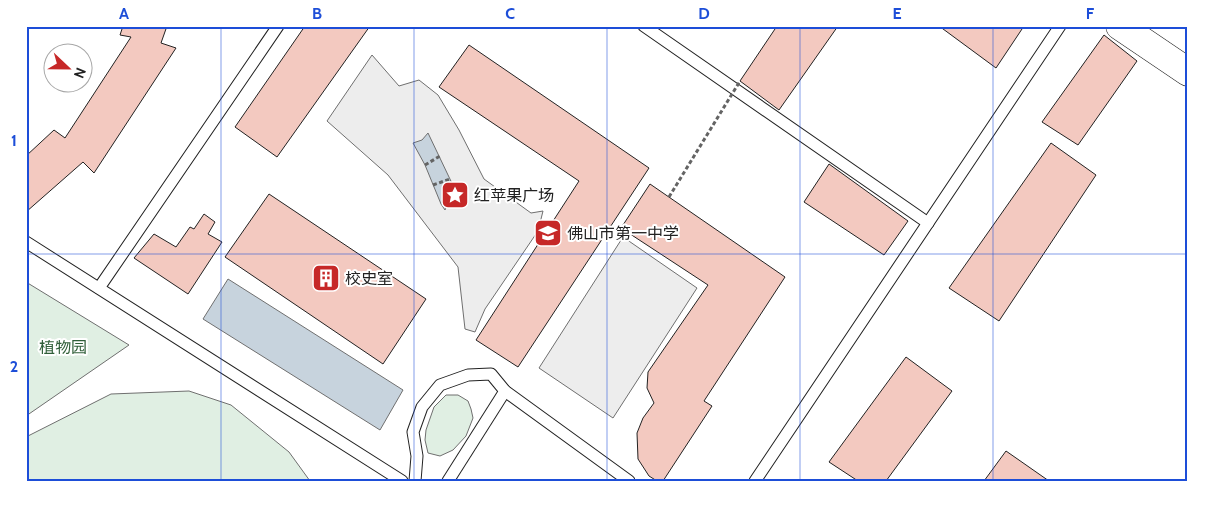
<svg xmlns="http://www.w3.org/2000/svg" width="1214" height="507" viewBox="0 0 1214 507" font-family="Cabin,'Noto Sans SC',sans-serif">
  <rect width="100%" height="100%" fill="#fff"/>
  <g fill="#e0efe3" stroke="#6f6f6f">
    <path d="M26 282 129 345 26 416Z"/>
    <path d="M189 391 231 405 289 452 310 481H26V437L111 394Z"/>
    <path d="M446 395H458L468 401 471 409 473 418 466 436 453 450 440 456 428 453 425 440 426 430 434 407Z"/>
  </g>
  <g fill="#ededed" stroke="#6f6f6f">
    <path d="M372 55 399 86 419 80 438 95 459 130 484 179 531 213 543 211 538 231 485 309 475 332 465 329 458 267 388 175 327 121Z"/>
    <path d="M623 237 697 288 613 418 539 368Z"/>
  </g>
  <g fill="#c7d3dd" stroke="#6f6f6f">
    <path d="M428 133 459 198H455L448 202 445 210 441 204 425 165 413 143 422 140Z"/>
    <path d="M228 279 403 390 380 430 203 319Z"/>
  </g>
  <g fill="#f3c9c0" stroke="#222">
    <path d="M123 26H167L161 43 176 48 94 173 83 162 26 212V156L54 130 65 138 131 37 120 35Z"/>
    <path d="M305 26H370L277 157 235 127Z"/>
    <path d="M777 26H838L779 110 740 81Z"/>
    <path d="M939 26H1024L996 68Z"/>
    <path d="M1104 35 1137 61 1078 145 1042 122Z"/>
    <path d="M469 45 649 168 518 367 476 340 579 181 439 87Z"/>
    <path d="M1051 143 1096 175 999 321 949 288Z"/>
    <path d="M829 164 908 221 884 255 804 202Z"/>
    <path d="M650 184 785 277 704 401 712 406 663 481H657L649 476 638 459 637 433 643 418 654 403 647 388 648 372 708 285 621 228Z"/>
    <path d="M269 194 426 299 383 364 225 257Z"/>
    <path d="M204 214 215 222 208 234 222 242 188 294 134 258 154 234 176 247 190 227 194 229Z"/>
    <path d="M906 357 952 391 886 481H858L829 462Z"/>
    <path d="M1006 451 1049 481H984Z"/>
  </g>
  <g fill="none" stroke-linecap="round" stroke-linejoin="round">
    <g stroke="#222" stroke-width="13">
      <g id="lane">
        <path d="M644 26 928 223"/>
        <path d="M26 242 402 481"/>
        <path d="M99 288 278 26"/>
        <path d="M415 481 417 456 413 432 422 407 440 385 468 375 491 374 505 391 629 481"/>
        <path d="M448 481 505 391"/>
        <path d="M755 481 1060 26"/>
      </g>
    </g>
    <g stroke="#222" stroke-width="29">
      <path id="secondary" d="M1120 26 1188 72"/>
    </g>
    <g stroke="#646464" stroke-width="3" stroke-dasharray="4 2.5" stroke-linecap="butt">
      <path d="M425 165 440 156"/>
      <path d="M433 185 450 179"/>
    </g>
    <use href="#lane" stroke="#fff" stroke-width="11"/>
    <use href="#secondary" stroke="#fff" stroke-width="28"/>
    <path stroke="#646464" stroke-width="3" stroke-dasharray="4 2.5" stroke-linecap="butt" d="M669 197 740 81"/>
  </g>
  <path fill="none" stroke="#1d4ed8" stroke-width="1" stroke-opacity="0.55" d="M221 26V481M414 26V481M607 26V481M800 26V481M993 26V481M26 254H1188"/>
  <defs>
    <g id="sight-square" transform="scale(1.4375)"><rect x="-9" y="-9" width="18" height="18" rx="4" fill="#c62828" stroke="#fff"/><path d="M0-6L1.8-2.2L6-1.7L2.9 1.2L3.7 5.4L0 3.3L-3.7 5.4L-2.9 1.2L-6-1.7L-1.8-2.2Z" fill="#fff"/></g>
    <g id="school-square" transform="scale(1.4375)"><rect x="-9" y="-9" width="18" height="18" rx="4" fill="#c62828" stroke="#fff"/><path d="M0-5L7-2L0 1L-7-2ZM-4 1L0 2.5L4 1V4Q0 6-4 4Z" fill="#fff"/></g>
    <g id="building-square" transform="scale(1.4375)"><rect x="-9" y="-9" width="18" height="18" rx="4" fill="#c62828" stroke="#fff"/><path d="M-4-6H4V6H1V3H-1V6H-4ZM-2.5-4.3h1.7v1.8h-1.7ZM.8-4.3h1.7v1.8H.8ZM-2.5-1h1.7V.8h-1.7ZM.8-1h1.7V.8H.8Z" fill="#fff"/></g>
  </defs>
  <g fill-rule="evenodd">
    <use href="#sight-square" x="455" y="195"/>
    <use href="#school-square" x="548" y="233"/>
    <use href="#building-square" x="326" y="278"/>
  </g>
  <g text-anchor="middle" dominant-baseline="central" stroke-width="4" stroke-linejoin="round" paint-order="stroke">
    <g font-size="16" fill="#222" stroke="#fff" text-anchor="start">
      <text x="474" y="195">红苹果广场</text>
      <text x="567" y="233">佛山市第一中学</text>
      <text x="345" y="278">校史室</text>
    </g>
    <g font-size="16" fill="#2f5e38" stroke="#fff">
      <text x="63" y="347">植物园</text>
    </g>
  </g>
  <rect width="1214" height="507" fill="none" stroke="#ffffff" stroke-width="55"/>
  <g transform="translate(68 68) rotate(112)"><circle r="24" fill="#ffffff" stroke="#a7a7a7"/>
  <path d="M0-4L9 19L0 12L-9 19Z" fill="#c62828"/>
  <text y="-8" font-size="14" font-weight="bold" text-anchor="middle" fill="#222222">N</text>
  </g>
  <rect x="28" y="28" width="1158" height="452" fill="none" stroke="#1d4ed8" stroke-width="2"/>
  <g font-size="16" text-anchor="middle" font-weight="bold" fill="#1d4ed8">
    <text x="124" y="19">A</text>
    <text x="317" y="19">B</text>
    <text x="510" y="19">C</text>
    <text x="704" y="19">D</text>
    <text x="897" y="19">E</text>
    <text x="1090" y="19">F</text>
    <text x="14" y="146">1</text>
    <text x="14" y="372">2</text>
  </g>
</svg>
